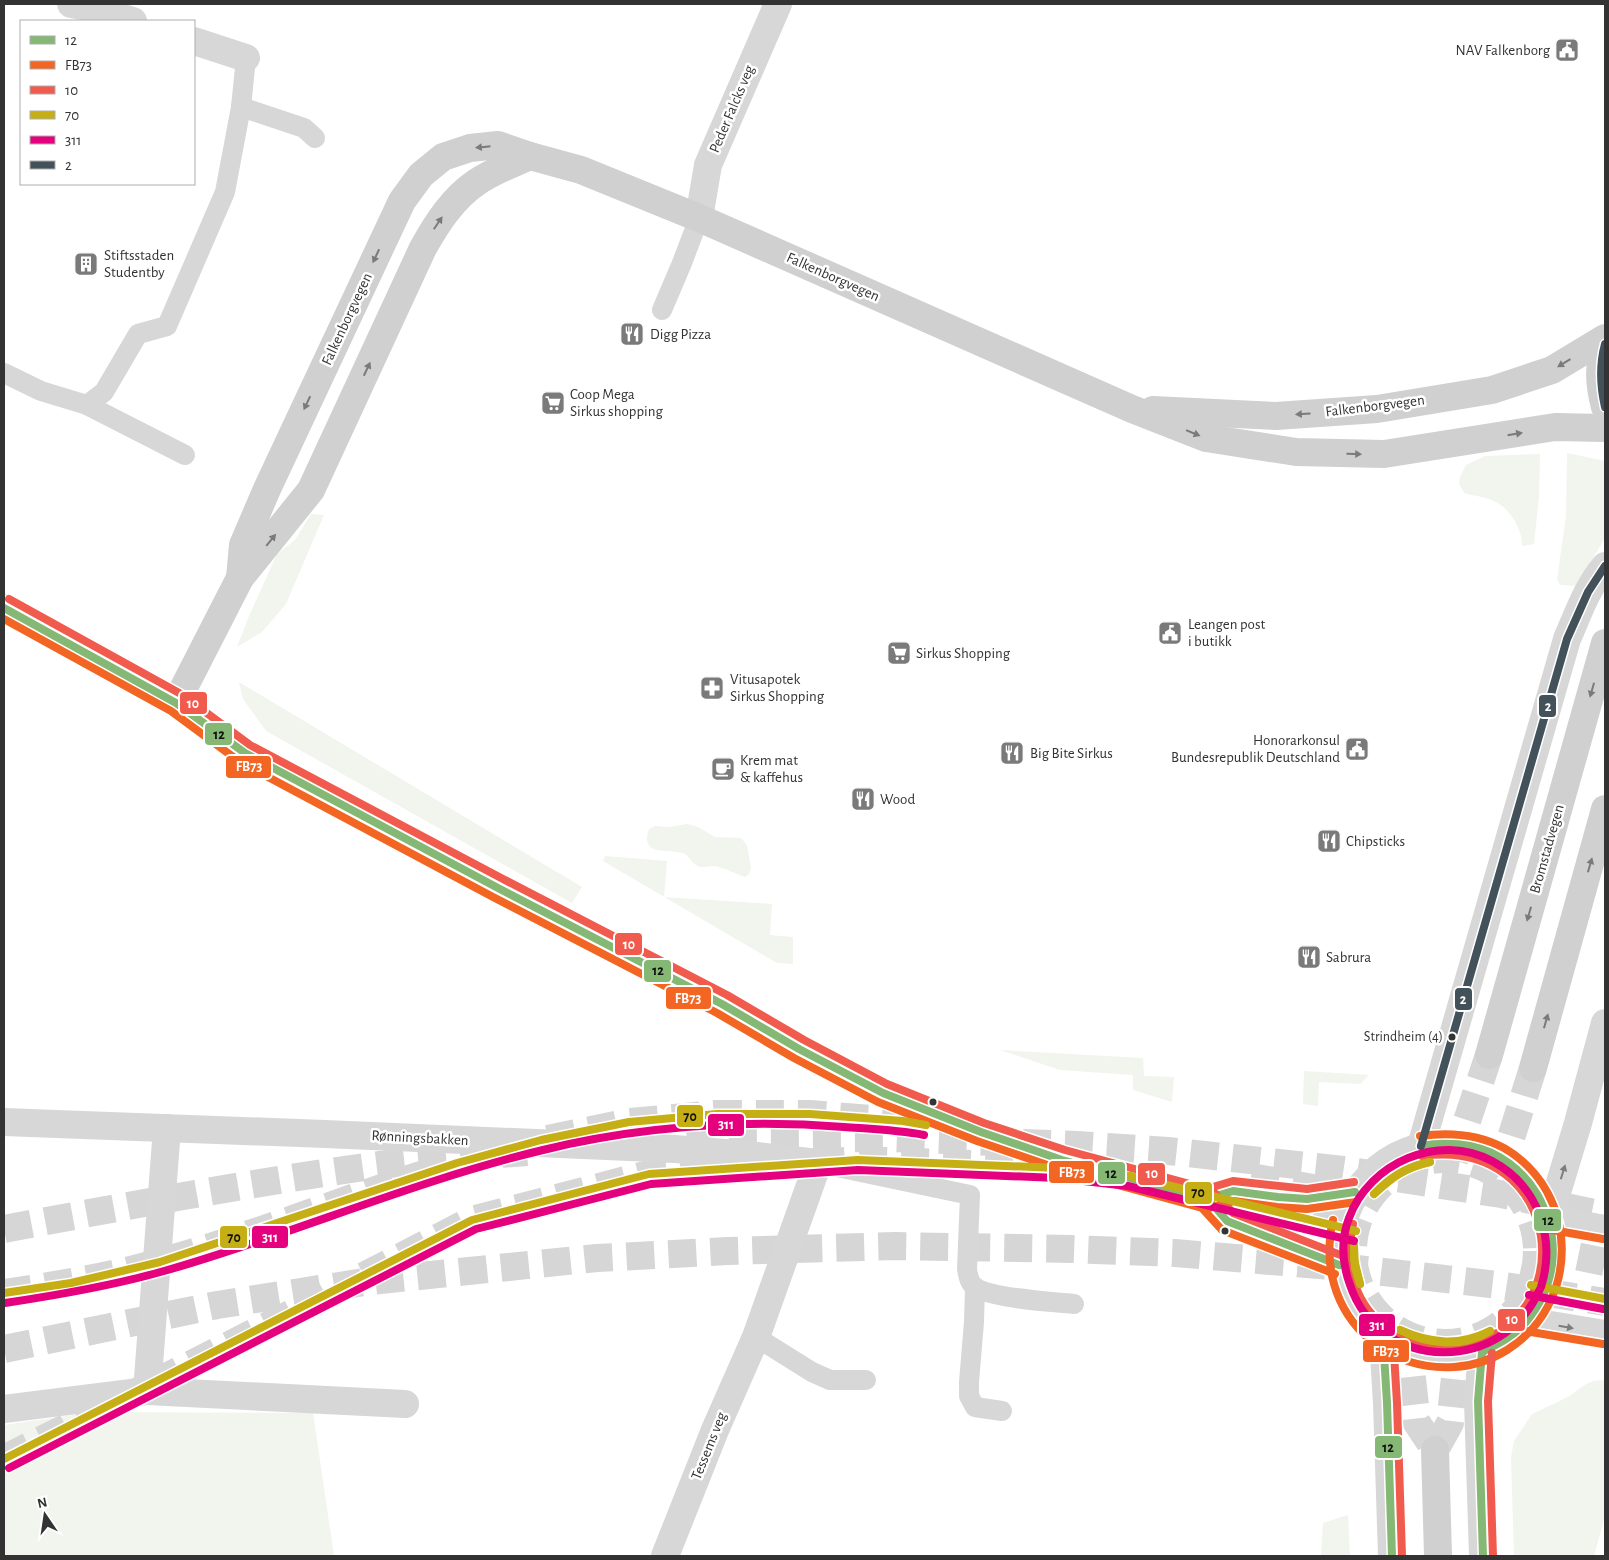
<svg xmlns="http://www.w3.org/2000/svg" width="1609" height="1560" viewBox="0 0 1609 1560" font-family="'Alegreya Sans',sans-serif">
  <rect width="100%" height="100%" fill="#fff"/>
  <g fill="#f1f5ed">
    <path d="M1567 453 1605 461V538L1576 586 1560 585 1557 580 1566 516Z"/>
    <path d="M1540 454 1539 496 1534 544 1522 546C1523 530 1510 509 1496 502 1487 497 1474 496 1464 493L1459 484 1460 477 1466 465 1485 456Z"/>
    <path d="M311 514 324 515 286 604 262 632 237 647 249 616 277 554 295 540Z"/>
    <path d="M239 682 582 887 572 903 266 731 243 699Z"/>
    <path d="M687 824 698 827 715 837 741 838 747 845 751 868 749 874 745 877C736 874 725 868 715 866 709 866 702 869 696 865 692 863 690 857 685 854 671 847 639 859 649 829L655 826 669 827Z"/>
    <path d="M605 856 667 861 664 897 772 904 770 935 793 937V964L777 963 603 861Z"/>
    <path d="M1000 1050 1143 1058 1144 1076 1174 1077 1172 1102 1133 1090V1075L1060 1070Z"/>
    <path d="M1304 1071 1369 1075 1360 1084 1319 1082 1318 1106 1303 1104Z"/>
    <path d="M1605 1380V1516L1594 1556H1514L1511 1457 1514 1441 1532 1414 1568 1397 1586 1384 1593 1381Z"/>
    <path d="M94 1412 313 1413 334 1556H4V1425Z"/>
    <path d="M1348 1515 1350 1556H1321L1323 1523Z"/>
  </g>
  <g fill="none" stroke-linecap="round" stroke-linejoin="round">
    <g stroke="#d6d6d6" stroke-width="28" stroke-dasharray="28 14" stroke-linecap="butt">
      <circle cx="1445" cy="1251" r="92"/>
      <path d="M1454 1160 1489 1055"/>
      <path d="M1499 1176 1533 1068"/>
      <path d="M1407 1335 1417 1423 1435 1450 1450 1423 1459 1342"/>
    </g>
    <g stroke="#d6d6d6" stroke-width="28" stroke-dasharray="28 14" stroke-linecap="butt">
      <path d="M548 1139 629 1122 717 1114H810L908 1122"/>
      <path d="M687 1142 727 1139 889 1138 1077 1145 1168 1151 1343 1170 1501 1194 1605 1215"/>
      <path d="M817 1163 858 1160 974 1164 1058 1168 1078 1170"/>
      <path d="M1251 1177 1370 1198"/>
      <path d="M1230 1201 1356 1231"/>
      <path d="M4 1229C121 1207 239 1185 358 1168 414 1160 471 1156 527 1152"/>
      <path d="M1537 1248 1605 1262"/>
      <path d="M364 1276 472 1220 649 1174 776 1166"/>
      <path d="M4 1293C56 1285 109 1277 160 1262 250 1237 338 1201 427 1173"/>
      <path d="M4 1349 217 1305 371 1281 597 1258 727 1251 895 1246 1071 1249 1175 1253 1331 1266 1498 1285 1605 1302"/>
      <path d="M4 1459 326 1296"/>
    </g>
    <g stroke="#d7d7d7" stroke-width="20">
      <path d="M241 107 304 128 315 138"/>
      <path d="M662 310 682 263 699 218"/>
      <path d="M4 373 41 391 87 405 104 392 138 334 167 326 225 192 241 107 246 58"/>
      <path d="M87 405 185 455"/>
      <path d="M818 1163 970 1195 967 1269C968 1275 969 1283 975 1287 989 1298 1054 1302 1074 1304"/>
      <path d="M975 1287 974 1322 969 1382V1396L975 1407 1002 1411"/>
      <path d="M756 1337 812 1372 830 1380H866"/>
    </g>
    <g stroke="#d7d7d7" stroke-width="28">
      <path d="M71 4 88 7 133 21"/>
      <path d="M194 41 246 58"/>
      <path d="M699 218 708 165 778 4"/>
      <path d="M176 703 245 753 498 888 722 1004 799 1049 883 1093 981 1132 1062 1160 1208 1199 1233 1191 1278 1197 1307 1199 1355 1192"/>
      <path d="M4 1122 325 1134 675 1149 749 1155 818 1163 756 1337 715 1430 665 1556"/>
      <path d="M167 1128 147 1391 405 1404"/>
      <circle cx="1446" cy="1251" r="107"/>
      <path d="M1421 1146 1567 639C1578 614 1587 587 1605 566"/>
      <path d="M1208 1199 1227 1221 1339 1265"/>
      <path d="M1549 1219 1578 1123 1605 1023"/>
      <path d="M1549 1219 1605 1229"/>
      <path d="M1527 1321 1605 1334"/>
      <path d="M1383 1338 1387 1403 1392 1556"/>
      <path d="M1482 1352 1478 1401 1483 1556"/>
      <path d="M4 1409 147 1391"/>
    </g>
    <g stroke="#d0d0d0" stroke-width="28">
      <path d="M1605 344C1598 367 1599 384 1605 407"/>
      <path d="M1153 410 1276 416 1377 409 1492 390 1552 370 1605 338"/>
      <path d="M240 578 243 545 267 489 402 201 421 175 443 157 470 148 498 145 530 156 581 170 699 218 1132 409 1206 438 1296 452 1384 454 1555 427 1605 428"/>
      <path d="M4 608 176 703 240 578 311 490 423 248C437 223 453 198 477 182 493 171 512 164 530 156"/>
      <path d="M1489 1055 1605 643"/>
      <path d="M1533 1068 1605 809"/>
      <path d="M1435 1450 1438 1556"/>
    </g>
    <g stroke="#fff" stroke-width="11">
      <g id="bus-1">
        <path d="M4 608 176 703 245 753 498 888 722 1004 799 1049 883 1093 981 1132 1062 1160 1208 1199 1227 1221 1339 1265"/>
        <path d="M1421 1146C1445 1142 1469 1143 1492 1153 1511 1162 1526 1176 1537 1194 1561 1237 1558 1283 1526 1322 1514 1336 1498 1344 1482 1352"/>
        <path d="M1206 1199 1233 1191 1278 1197 1307 1199 1355 1192"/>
        <path d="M1383 1338 1387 1403 1392 1556"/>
        <path d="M1482 1352 1478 1401 1483 1556"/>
      </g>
    </g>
    <g stroke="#fff" stroke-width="11">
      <g id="bus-2">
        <path d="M4 619 171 711 240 762 493 897 717 1013 794 1058 878 1102 977 1141 1059 1169 1202 1208 1222 1230 1335 1274"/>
        <path d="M1206 1209 1234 1201 1277 1207 1307 1209 1356 1202"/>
        <path d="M1333 1220C1323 1264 1334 1309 1370 1340 1393 1360 1424 1369 1454 1367 1472 1366 1491 1360 1507 1350 1581 1304 1580 1192 1504 1148 1478 1134 1449 1132 1420 1136"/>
        <path d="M1547 1229 1603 1239"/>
        <path d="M1525 1331 1603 1344"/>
      </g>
    </g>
    <g stroke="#fff" stroke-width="11">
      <g id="bus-3">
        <path d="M9 599 181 694 250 745 503 879 727 995 804 1040 887 1084 984 1123 1065 1150 1212 1190 1233 1213 1343 1256"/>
        <path d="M1206 1189 1233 1181 1307 1189 1354 1182"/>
        <path d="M1353 1224C1345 1261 1352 1299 1382 1324 1403 1342 1432 1351 1459 1346 1584 1327 1565 1136 1422 1156"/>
        <path d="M1393 1337 1397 1403 1402 1556"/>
        <path d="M1492 1353 1488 1401 1493 1556"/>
      </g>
    </g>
    <g stroke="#fff" stroke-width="11">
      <g id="bus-4">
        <path d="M1374 1194C1390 1177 1407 1166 1430 1162"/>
        <path d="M1374 1194C1393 1177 1404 1168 1430 1162"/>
        <path d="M1354 1246V1259L1360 1284"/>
        <path d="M1354 1246 1355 1268 1360 1284"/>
        <path d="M1531 1285 1605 1299"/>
        <path d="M4 1293 71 1283 160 1262 457 1163 541 1140 629 1122 717 1114H810L903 1121 926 1125"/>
        <path d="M1400 1330C1431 1344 1459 1346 1490 1331"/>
        <path d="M1400 1330C1428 1345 1462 1348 1490 1331"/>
        <path d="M4 1459 472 1220 649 1174 858 1160 1058 1168 1130 1176 1356 1231"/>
      </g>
    </g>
    <g stroke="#fff" stroke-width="11">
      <g id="bus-5">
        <path d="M1540 1289C1503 1375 1380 1373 1350 1285 1342 1263 1341 1239 1349 1218 1369 1163 1439 1132 1492 1161 1539 1186 1556 1239 1541 1287"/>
        <path d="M1529 1295 1603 1309"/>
        <path d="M5 1303C59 1295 112 1286 164 1271 291 1235 413 1181 543 1150 642 1126 742 1119 844 1127 871 1129 898 1130 924 1135"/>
        <path d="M9 1468 476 1229 651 1184 858 1170 1057 1178 1128 1186 1354 1241"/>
      </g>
    </g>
    <g stroke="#fff" stroke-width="11">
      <g id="bus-6">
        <path d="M1605 344C1599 366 1600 385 1605 407"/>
        <path d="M1421 1146 1567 639 1588 592 1605 566"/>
      </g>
    </g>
    <use href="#bus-1" stroke="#85b874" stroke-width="8"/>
    <use href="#bus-2" stroke="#f26522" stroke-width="8"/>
    <use href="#bus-3" stroke="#f15b4e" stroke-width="8"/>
    <use href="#bus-4" stroke="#c5af14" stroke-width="8"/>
    <use href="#bus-5" stroke="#e5007d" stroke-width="8"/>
    <use href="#bus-6" stroke="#43525a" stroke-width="8"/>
  </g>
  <defs><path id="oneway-solid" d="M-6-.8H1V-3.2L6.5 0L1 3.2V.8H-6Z" transform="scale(1.25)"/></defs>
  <g fill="#7a7a7a">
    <use href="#oneway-solid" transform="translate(483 147) rotate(174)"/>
    <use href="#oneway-solid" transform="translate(438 223) rotate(-56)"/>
    <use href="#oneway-solid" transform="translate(376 256) rotate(115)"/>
    <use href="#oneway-solid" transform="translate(1564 363) rotate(149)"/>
    <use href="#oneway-solid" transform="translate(367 369) rotate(-65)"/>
    <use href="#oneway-solid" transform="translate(307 403) rotate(115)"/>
    <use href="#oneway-solid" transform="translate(1303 414) rotate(176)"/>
    <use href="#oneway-solid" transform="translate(1193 433) rotate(22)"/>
    <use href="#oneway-solid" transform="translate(1515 434) rotate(-9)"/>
    <use href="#oneway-solid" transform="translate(1354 454) rotate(1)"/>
    <use href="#oneway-solid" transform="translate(271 540) rotate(-51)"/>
    <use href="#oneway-solid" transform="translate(1592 690) rotate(106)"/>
    <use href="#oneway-solid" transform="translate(1590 865) rotate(-74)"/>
    <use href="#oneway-solid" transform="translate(1529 914) rotate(106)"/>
    <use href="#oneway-solid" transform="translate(1546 1021) rotate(-74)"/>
  </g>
  <g fill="#7d7d7d">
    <use href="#oneway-solid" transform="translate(1563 1172) rotate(-73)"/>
    <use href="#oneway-solid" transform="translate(1566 1327) rotate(10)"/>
  </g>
  <defs>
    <g id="civic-square" transform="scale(1.25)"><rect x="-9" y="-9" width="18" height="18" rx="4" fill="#7a7a7a" stroke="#fff"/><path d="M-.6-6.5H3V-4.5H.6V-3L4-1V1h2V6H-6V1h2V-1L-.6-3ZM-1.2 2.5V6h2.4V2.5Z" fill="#fff"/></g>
    <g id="building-square" transform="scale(1.25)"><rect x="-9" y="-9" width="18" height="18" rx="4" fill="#7a7a7a" stroke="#fff"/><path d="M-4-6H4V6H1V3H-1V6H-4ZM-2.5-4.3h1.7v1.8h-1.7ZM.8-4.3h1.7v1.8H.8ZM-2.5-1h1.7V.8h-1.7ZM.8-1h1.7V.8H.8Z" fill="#fff"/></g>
    <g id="restaurant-square" transform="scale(1.25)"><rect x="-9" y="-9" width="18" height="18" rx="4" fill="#7a7a7a" stroke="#fff"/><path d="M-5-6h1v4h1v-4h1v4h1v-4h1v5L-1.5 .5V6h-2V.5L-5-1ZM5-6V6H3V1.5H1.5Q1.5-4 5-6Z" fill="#fff"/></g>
    <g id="supermarket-square" transform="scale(1.25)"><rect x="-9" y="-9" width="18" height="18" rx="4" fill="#7a7a7a" stroke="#fff"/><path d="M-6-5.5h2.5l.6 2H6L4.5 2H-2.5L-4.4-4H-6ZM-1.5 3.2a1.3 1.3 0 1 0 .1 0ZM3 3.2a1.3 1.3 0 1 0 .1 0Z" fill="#fff"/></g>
    <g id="pharmacy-square" transform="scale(1.25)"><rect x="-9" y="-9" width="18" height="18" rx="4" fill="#7a7a7a" stroke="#fff"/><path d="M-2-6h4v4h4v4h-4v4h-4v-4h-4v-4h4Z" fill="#fff"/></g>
    <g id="cafe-square" transform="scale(1.25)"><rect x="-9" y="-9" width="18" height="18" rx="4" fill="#7a7a7a" stroke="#fff"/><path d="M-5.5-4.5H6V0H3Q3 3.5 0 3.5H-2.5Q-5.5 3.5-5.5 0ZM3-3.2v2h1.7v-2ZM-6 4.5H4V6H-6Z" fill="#fff"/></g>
  </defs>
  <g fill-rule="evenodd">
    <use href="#civic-square" x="1567" y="50"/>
    <use href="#building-square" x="86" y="264"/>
    <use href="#restaurant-square" x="632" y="334"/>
    <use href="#supermarket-square" x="553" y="403"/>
    <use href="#civic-square" x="1170" y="633"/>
    <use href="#supermarket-square" x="899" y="653"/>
    <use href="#pharmacy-square" x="712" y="688"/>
    <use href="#civic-square" x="1357" y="749"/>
    <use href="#restaurant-square" x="1012" y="753"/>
    <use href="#cafe-square" x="723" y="769"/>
    <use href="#restaurant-square" x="863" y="799"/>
    <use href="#restaurant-square" x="1329" y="841"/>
    <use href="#restaurant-square" x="1309" y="957"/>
  </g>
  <g fill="#333" stroke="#fff" stroke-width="2">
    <circle cx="1452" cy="1037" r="4.5"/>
    <circle cx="933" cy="1102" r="4.5"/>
    <circle cx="1225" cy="1231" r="4.5"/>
  </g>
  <g text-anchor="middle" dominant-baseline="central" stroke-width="5" stroke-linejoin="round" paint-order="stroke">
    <g font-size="14" fill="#333" stroke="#fff" text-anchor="end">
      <text x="1443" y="1037">Strindheim (4)</text>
    </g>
    <g font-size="15" fill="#333" stroke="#fff" text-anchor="start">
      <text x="1550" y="50" text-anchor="end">NAV Falkenborg</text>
      <text x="104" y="255">Stiftsstaden<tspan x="104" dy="17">Studentby</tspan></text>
      <text x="650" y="334">Digg Pizza</text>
      <text x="570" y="394">Coop Mega<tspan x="570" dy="17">Sirkus shopping</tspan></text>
      <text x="1188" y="624">Leangen post<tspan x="1188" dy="17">i butikk</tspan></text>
      <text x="916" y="653">Sirkus Shopping</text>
      <text x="730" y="679">Vitusapotek<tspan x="730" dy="17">Sirkus Shopping</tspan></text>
      <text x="1340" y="740" text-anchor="end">Honorarkonsul<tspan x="1340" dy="17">Bundesrepublik Deutschland</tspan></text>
      <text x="1030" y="753">Big Bite Sirkus</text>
      <text x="740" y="760">Krem mat<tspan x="740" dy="17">&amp; kaffehus</tspan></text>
      <text x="880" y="799">Wood</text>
      <text x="1346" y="841">Chipsticks</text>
      <text x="1326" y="957">Sabrura</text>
    </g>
    <g font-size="15" fill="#333" stroke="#fff">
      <text transform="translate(732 109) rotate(-67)">Peder Falcks veg</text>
      <text transform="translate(833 277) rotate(24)">Falkenborgvegen</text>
      <text transform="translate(347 319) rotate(-65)">Falkenborgvegen</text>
      <text transform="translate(1375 406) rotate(-7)">Falkenborgvegen</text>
      <text transform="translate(1547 849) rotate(-74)">Bromstadvegen</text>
      <text transform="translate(420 1138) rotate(3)">Rønningsbakken</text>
      <text transform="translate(709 1446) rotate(-68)">Tessems veg</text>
    </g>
  </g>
  <g stroke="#fff" stroke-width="2">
    <rect x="179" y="691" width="29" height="24" rx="5" fill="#f15b4e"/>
    <rect x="1538" y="694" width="19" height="24" rx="5" fill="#43525a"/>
    <rect x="204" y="722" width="29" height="24" rx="5" fill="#85b874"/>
    <rect x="225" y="755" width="47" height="24" rx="5" fill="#f26522"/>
    <rect x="614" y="932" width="29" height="24" rx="5" fill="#f15b4e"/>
    <rect x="643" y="959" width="29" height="24" rx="5" fill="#85b874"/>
    <rect x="665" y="986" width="47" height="24" rx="5" fill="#f26522"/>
    <rect x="1454" y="987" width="19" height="24" rx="5" fill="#43525a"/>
    <rect x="676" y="1104" width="28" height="24" rx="5" fill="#c5af14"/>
    <rect x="707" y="1113" width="38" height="24" rx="5" fill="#e5007d"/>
    <rect x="1048" y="1160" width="47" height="24" rx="5" fill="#f26522"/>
    <rect x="1097" y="1161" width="29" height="24" rx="5" fill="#85b874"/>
    <rect x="1137" y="1162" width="29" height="24" rx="5" fill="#f15b4e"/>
    <rect x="1184" y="1181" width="29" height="24" rx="5" fill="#c5af14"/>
    <rect x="1533" y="1208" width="29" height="24" rx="5" fill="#85b874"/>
    <rect x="251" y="1225" width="38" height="24" rx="5" fill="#e5007d"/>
    <rect x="219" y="1225" width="29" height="24" rx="5" fill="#c5af14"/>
    <rect x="1497" y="1308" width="29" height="24" rx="5" fill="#f15b4e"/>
    <rect x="1358" y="1313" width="38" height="24" rx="5" fill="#e5007d"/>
    <rect x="1362" y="1339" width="48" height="24" rx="5" fill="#f26522"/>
    <rect x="1374" y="1435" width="29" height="24" rx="5" fill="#85b874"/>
  </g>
  <g font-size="14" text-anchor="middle" font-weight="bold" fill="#fff">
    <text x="193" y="708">10</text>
    <text x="1548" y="711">2</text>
    <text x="249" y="771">FB73</text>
    <text x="629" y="949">10</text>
    <text x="688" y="1003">FB73</text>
    <text x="1463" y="1004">2</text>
    <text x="726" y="1129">311</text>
    <text x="1072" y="1177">FB73</text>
    <text x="1152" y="1178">10</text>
    <text x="270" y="1242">311</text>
    <text x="1512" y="1324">10</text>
    <text x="1377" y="1330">311</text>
    <text x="1386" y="1356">FB73</text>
  </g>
  <g font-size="14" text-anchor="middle" font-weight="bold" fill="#111">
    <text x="219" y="739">12</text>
    <text x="658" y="975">12</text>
    <text x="690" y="1121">70</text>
    <text x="1111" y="1178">12</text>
    <text x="1198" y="1197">70</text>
    <text x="1548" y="1225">12</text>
    <text x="234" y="1242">70</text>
    <text x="1388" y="1452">12</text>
  </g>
  <rect width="1609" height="1560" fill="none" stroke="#333333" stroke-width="10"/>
  <rect x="20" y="20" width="175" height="165" fill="#ffffff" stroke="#adadad"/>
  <rect x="30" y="36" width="25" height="8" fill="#85b874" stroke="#adadad"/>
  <text x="65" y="45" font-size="15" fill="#333333">12</text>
  <rect x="30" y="61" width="25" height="8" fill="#f26522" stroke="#adadad"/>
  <text x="65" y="70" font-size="15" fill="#333333">FB73</text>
  <rect x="30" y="86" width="25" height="8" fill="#f15b4e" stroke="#adadad"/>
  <text x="65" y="95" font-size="15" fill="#333333">10</text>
  <rect x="30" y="111" width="25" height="8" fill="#c5af14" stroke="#adadad"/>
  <text x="65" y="120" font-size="15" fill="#333333">70</text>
  <rect x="30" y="136" width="25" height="8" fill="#e5007d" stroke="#adadad"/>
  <text x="65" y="145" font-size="15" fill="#333333">311</text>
  <rect x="30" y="161" width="25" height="8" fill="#43525a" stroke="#adadad"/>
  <text x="65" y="170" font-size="15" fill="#333333">2</text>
  <g transform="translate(45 1515) rotate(347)" stroke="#ffffff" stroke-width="4" paint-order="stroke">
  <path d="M0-4L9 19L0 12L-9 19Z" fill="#333333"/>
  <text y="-8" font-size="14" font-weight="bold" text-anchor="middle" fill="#333333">N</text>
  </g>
</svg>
